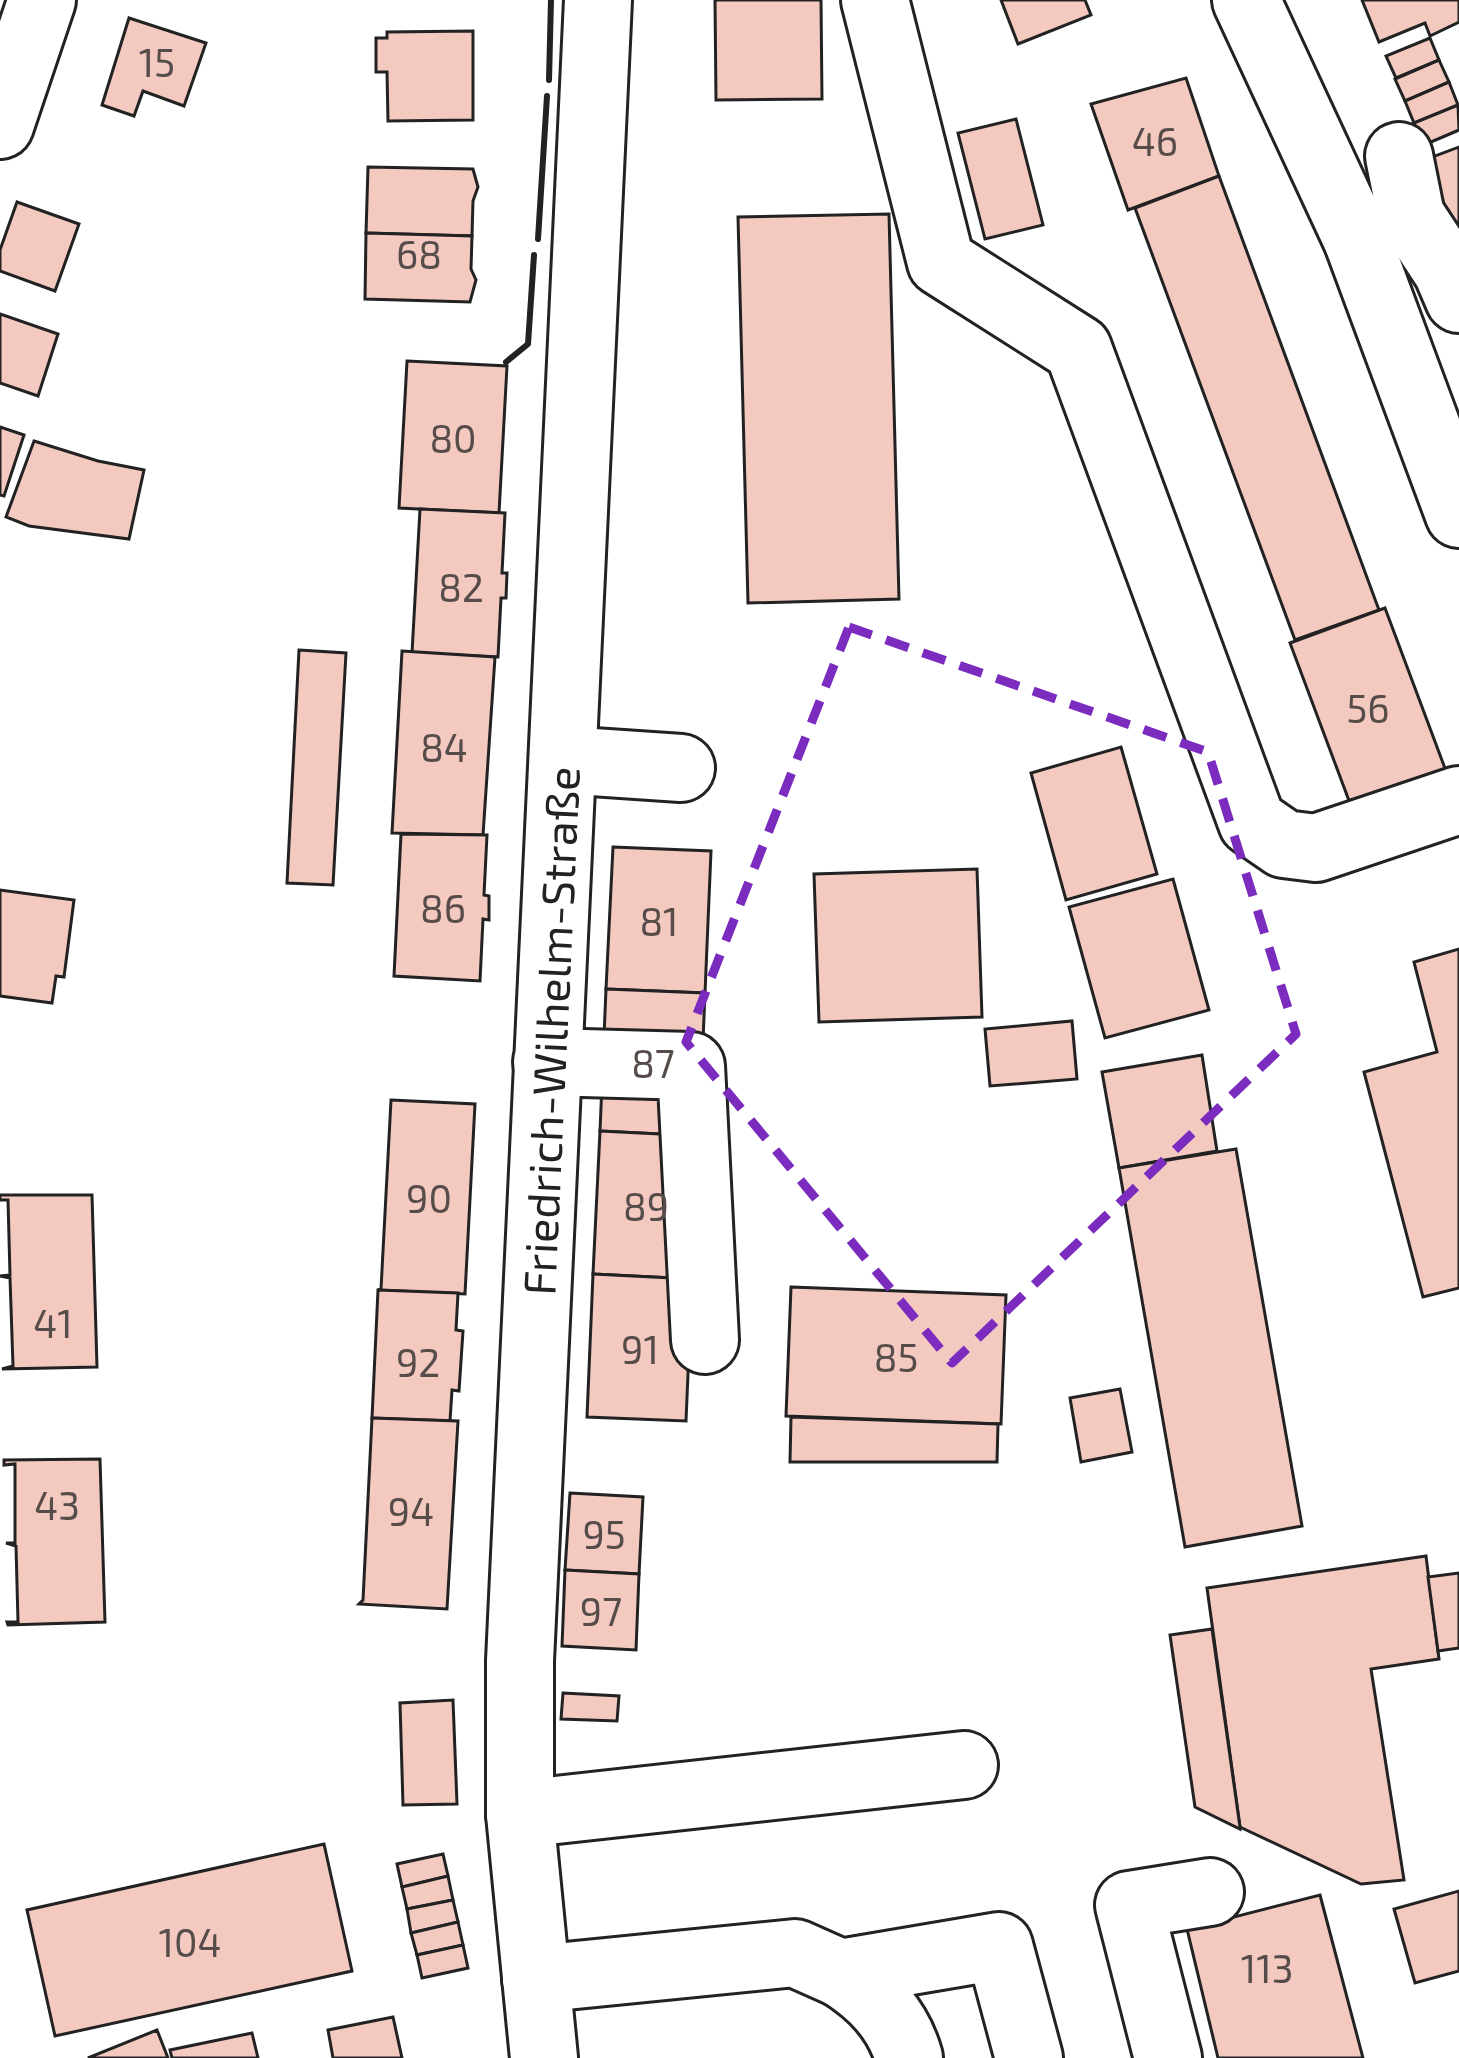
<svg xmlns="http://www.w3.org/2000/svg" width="1459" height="2058" viewBox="0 0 1459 2058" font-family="'Exo 2',sans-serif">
  <rect width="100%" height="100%" fill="#fff"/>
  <g fill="#f3c9c0" stroke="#222" stroke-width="3">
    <path d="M715 0H821L822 99 716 100Z"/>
    <path d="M1001 0H1085L1091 15 1018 44Z"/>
    <path d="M1362 0H1459V22L1430 36 1425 23 1379 42Z"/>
    <path d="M129 18 206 43 184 106 143 91 134 116 102 105Z"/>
    <path d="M473 31V120L388 121 387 72H376V38H387V32Z"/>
    <path d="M1430 38 1439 60 1396 78 1386 56Z"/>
    <path d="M1439 60 1449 82 1405 101 1395 79Z"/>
    <path d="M1186 78 1219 176 1128 210 1091 104Z"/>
    <path d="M1449 82 1458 105 1414 123 1405 101Z"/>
    <path d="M1458 105 1459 130 1424 145 1414 123Z"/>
    <path d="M1016 119 1043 225 985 239 958 133Z"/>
    <path d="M1459 147V249L1424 160Z"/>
    <path d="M368 167 473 169 478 187 473 201 472 236 366 233Z"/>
    <path d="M1219 176 1379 610 1295 640 1135 208Z"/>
    <path d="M17 202 79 224 55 291 0 271V250Z"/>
    <path d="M889 214 899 599 748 603 738 217Z"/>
    <path d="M366 233 472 236 471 269 476 280 470 302 365 299Z"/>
    <path d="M0 314 58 334 38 396 0 383Z"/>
    <path d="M407 361 507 366 499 513 399 508Z"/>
    <path d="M0 427 24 435 4 496 0 495Z"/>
    <path d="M34 441 98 461 144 470 129 539 29 526 6 517Z"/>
    <path d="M420 509 505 513 502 573H507L506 598H501L498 657 412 653Z"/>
    <path d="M1385 608 1446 771 1351 806 1290 643Z"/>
    <path d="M299 650 346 653 333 885 287 883Z"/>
    <path d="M402 651 495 657 483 835 392 833Z"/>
    <path d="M1121 747 1157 874 1066 900 1031 773Z"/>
    <path d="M401 834 487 835 484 895 489 896V920L483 919 480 981 394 976Z"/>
    <path d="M613 847 711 851 705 993 606 989Z"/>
    <path d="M977 869 982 1017 819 1022 814 874Z"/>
    <path d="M1173 879 1209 1010 1105 1038 1069 907Z"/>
    <path d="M0 890 74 900 64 977 56 976 52 1003 0 996Z"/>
    <path d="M1459 949V1288L1423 1297 1364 1072 1437 1052 1414 962Z"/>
    <path d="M606 989 705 993 699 1136 600 1131Z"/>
    <path d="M1072 1021 1077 1079 990 1086 985 1029Z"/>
    <path d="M1202 1055 1217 1151 1119 1168 1102 1072Z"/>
    <path d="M391 1100 475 1104 465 1294 378 1290 381 1289Z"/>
    <path d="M600 1131 699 1136 692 1279 593 1274Z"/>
    <path d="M1236 1149 1302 1526 1185 1547 1119 1168Z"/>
    <path d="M0 1195H92L97 1367 2 1369 13 1366 10 1278 0 1276 10 1275 8 1200H0Z"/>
    <path d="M593 1274 692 1279 686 1421 587 1417Z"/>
    <path d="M791 1287 1006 1295 1001 1424 786 1416Z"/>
    <path d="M378 1290 458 1293 456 1330 463 1331 459 1391 452 1390 450 1421 372 1418Z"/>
    <path d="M1120 1389 1132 1452 1081 1462 1070 1398Z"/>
    <path d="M791 1417 998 1424 997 1462H790Z"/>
    <path d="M372 1418 458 1421 447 1609 359 1604 363 1600Z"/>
    <path d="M100 1459 105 1622 8 1625 7 1622H18L16 1546 6 1543H15V1464L4 1465V1460Z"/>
    <path d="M570 1493 643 1497 639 1574 565 1570Z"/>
    <path d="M1426 1556 1439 1659 1371 1669 1404 1880 1361 1884 1240 1827 1207 1588Z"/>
    <path d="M565 1570 639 1574 636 1650 562 1646Z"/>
    <path d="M1459 1573V1648L1438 1651 1428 1577Z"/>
    <path d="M1212 1629 1240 1827V1829L1195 1807 1170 1635Z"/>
    <path d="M563 1693 619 1696 617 1721 561 1719Z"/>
    <path d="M453 1700 457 1804 403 1805 400 1703Z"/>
    <path d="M324 1844 352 1971 55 2036 27 1910Z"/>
    <path d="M443 1854 448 1876 402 1887 397 1864Z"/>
    <path d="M448 1876 453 1900 407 1909 402 1887Z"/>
    <path d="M1459 1891V1971L1415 1983 1394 1909Z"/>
    <path d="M1320 1895 1363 2058H1218L1187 1929Z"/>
    <path d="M453 1900 458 1922 411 1933 407 1909Z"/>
    <path d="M458 1922 463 1945 417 1955 411 1933Z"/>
    <path d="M463 1945 468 1968 422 1978 417 1955Z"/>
    <path d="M393 2017 402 2058H333L328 2030Z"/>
    <path d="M157 2030 168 2058H88Z"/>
    <path d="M252 2033 258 2058H172L170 2050Z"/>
  </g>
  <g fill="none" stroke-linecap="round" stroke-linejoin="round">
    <g stroke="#222" stroke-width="72">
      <g id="minor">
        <path d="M875 0 941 262 1078 349 1252 822 1284 844 1316 848 1459 800"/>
        <path d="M1246 0 1357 239 1459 514"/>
        <path d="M0 125 42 0"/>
        <path d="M1399 156 1411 216"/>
        <path d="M1357 239 1411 216 1447 271 1459 299"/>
        <path d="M563 760 681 768"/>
        <path d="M547 1062 691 1066 705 1340"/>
        <path d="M520 1814 964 1765"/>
        <path d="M840 1973C873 1994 898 2019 909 2058"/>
        <path d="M536 1979 795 1953 840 1973 999 1946 1029 2058"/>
        <path id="s1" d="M544 2058 520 1814V1661L598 0"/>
        <path d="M1168 2058 1129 1905 1210 1892"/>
      </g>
    </g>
    <use href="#minor" stroke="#fff" stroke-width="66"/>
    <g stroke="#222" stroke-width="6">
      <path d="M549 80 551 0"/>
      <path d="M538 239 547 96"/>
      <path d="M506 362 528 344 534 255"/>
    </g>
  </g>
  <path fill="none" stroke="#7b2cbf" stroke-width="9" stroke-dasharray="24 15" stroke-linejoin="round" d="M849 627 1208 752 1296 1034 952 1363 686 1042Z"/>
  <g text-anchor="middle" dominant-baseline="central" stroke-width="9" stroke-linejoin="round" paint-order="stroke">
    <g font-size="39" fill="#564c4a">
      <text x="157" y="61">15</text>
      <text x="1155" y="140">46</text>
      <text x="419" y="253">68</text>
      <text x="453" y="437">80</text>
      <text x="461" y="586">82</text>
      <text x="1368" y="707">56</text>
      <text x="444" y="746">84</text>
      <text x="443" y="907">86</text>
      <text x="659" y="920">81</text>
      <text x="653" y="1062">87</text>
      <text x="429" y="1197">90</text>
      <text x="646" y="1205">89</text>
      <text x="53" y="1322">41</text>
      <text x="640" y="1348">91</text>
      <text x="896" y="1356">85</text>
      <text x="418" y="1361">92</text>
      <text x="57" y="1504">43</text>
      <text x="411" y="1510">94</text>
      <text x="604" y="1533">95</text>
      <text x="601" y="1610">97</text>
      <text x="190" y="1941">104</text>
      <text x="1267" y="1967">113</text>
    </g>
    <g font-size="45" fill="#222" stroke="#fff">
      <text stroke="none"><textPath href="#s1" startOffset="1029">Friedrich-Wilhelm-Straße</textPath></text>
    </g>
  </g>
</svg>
